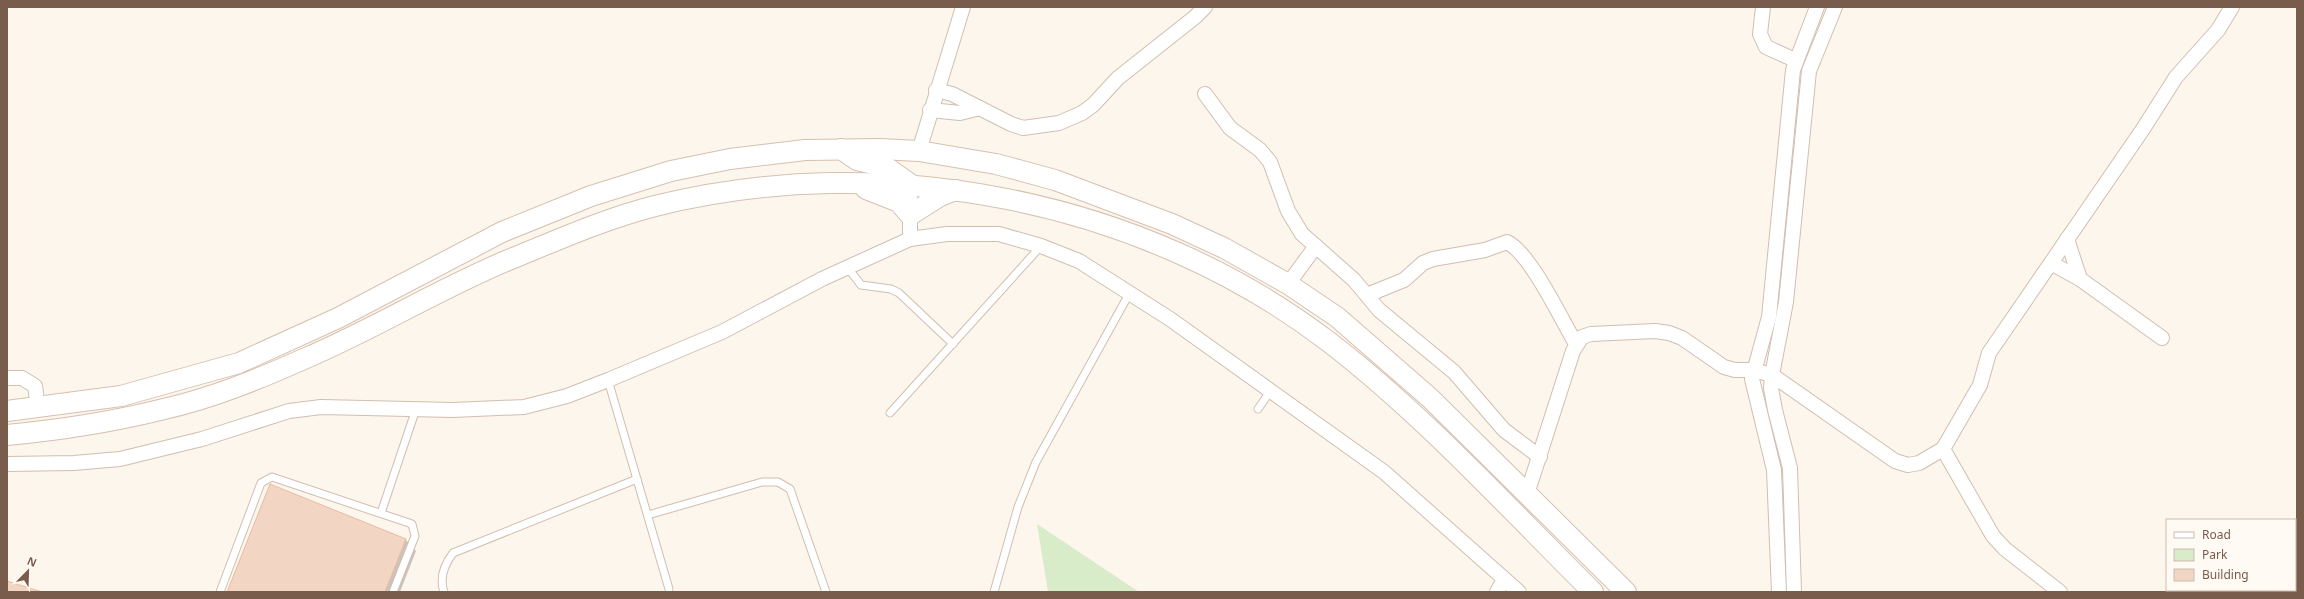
<svg xmlns="http://www.w3.org/2000/svg" width="2304" height="599" viewBox="0 0 2304 599" font-family="'Noto Sans',sans-serif">
  <rect width="100%" height="100%" fill="#fdf6ec"/>
  <path fill="#d8ecc9" d="M1037 524 1139 592H1048Z"/>
  <path fill="#0003" d="M270 486 406 540 416 551 400 592H228Z"/>
  <g fill="#f3d5c3" stroke="#e6bba3">
    <path d="M270 484 406 539 385 592H227Z"/>
    <path d="M7 581 42 592H7Z"/>
  </g>
  <g fill="none" stroke-linecap="round" stroke-linejoin="round">
    <g stroke="#d1beb0" stroke-width="9">
      <g id="service">
        <path d="M848 268 861 285 891 289 899 293 953 344"/>
        <path d="M608 380 669 589"/>
        <path d="M1258 409 1271 390"/>
        <path d="M890 413 1041 246"/>
        <path d="M381 513 416 409"/>
        <path d="M648 515 762 482H778L790 489 826 592"/>
        <path d="M220 592 261 483 272 477 412 524 415 536 393 592"/>
        <path d="M444 592C439 578 444 565 453 553L637 479"/>
        <path d="M994 592 1018 507 1036 462 1129 294"/>
      </g>
    </g>
    <g stroke="#d1beb0" stroke-width="16">
      <g id="minor">
        <path d="M1763 7 1760 34 1766 47 1795 60"/>
        <path d="M936 90 952 94 1011 124 1023 128 1059 123 1082 113 1093 105 1118 78 1195 17 1205 7"/>
        <path d="M1205 94 1230 128 1260 150 1270 162 1288 211 1302 234 1354 280 1379 310 1454 372 1504 430 1540 457"/>
        <path d="M930 110 960 113 980 108"/>
        <path d="M919 151 963 7"/>
        <path d="M910 239V184"/>
        <path d="M2067 239 2080 279"/>
        <path d="M2051 263 2080 279 2162 338"/>
        <path d="M1288 284 1316 246"/>
        <path d="M1367 295 1404 280 1423 263 1433 259 1485 250 1507 242C1531 254 1561 319 1576 344"/>
        <path d="M7 378H22L35 386 38 408"/>
        <path d="M1943 449 1993 536 2005 549 2060 592"/>
        <path d="M7 464 74 463 120 459 202 439 289 411 321 407 453 410 524 407 567 396 608 380 722 332 822 279 910 239 947 234H999L1041 246 1079 261 1170 319 1384 472 1519 592"/>
        <path d="M1527 494 1573 351 1582 337 1591 334 1655 331 1669 333 1682 338 1724 367 1735 370H1753L1772 375 1895 461 1908 465 1919 463 1943 449 1980 385 1989 353 2143 129 2176 77 2218 30 2232 7"/>
        <path d="M2295 545H2297"/>
        <path d="M1497 592 1504 579"/>
        <path d="M1779 592 1774 470 1752 379 1769 317 1793 70 1817 7"/>
        <path d="M1794 592 1790 468 1775 410 1771 388 1772 375 1786 302 1809 71 1835 7"/>
        <path d="M2179 592 2180 590"/>
      </g>
    </g>
    <g stroke="#d6c0b0" stroke-width="22">
      <g id="secondary">
        <path d="M841 149 857 160 886 167 910 184"/>
        <path d="M866 189 899 202 910 215 940 196 956 190"/>
        <path d="M7 411 121 396 239 363 338 318 502 232 591 196 671 171 730 159 805 150 880 149 919 151 996 164 1055 180 1172 224 1224 248 1288 284 1337 317 1430 398 1626 592"/>
        <path d="M7 435C60 430 112 422 164 409 213 398 261 378 306 358 374 329 437 290 506 261 555 241 604 219 655 206 882 149 1142 199 1329 342 1425 416 1507 507 1593 592"/>
      </g>
    </g>
    <use href="#service" stroke="#fff" stroke-width="7"/>
    <use href="#minor" stroke="#fff" stroke-width="14"/>
    <use href="#secondary" stroke="#fff" stroke-width="20"/>
  </g>
  <rect width="2304" height="599" fill="none" stroke="#7a5c4d" stroke-width="16"/>
  <rect x="2166" y="519" width="130" height="72" fill="#fffaf3" stroke="#cabbb1"/>
  <rect x="2174" y="532" width="20" height="6" fill="#ffffff" stroke="#cabbb1"/>
  <text x="2202" y="539" font-size="12" fill="#7a5c4d">Road</text>
  <rect x="2174" y="549" width="20" height="12" fill="#d8ecc9" stroke="#cabbb1"/>
  <text x="2202" y="559" font-size="12" fill="#7a5c4d">Park</text>
  <rect x="2174" y="569" width="20" height="12" fill="#f3d5c3" stroke="#cabbb1"/>
  <text x="2202" y="579" font-size="12" fill="#7a5c4d">Building</text>
  <g transform="translate(28 571) rotate(23)" stroke="#fffaf3" stroke-width="3" paint-order="stroke">
  <path d="M0-3L7 15L0 10L-7 15Z" fill="#7a5c4d"/>
  <text y="-6" font-size="11" font-weight="bold" text-anchor="middle" fill="#7a5c4d">N</text>
  </g>
</svg>
